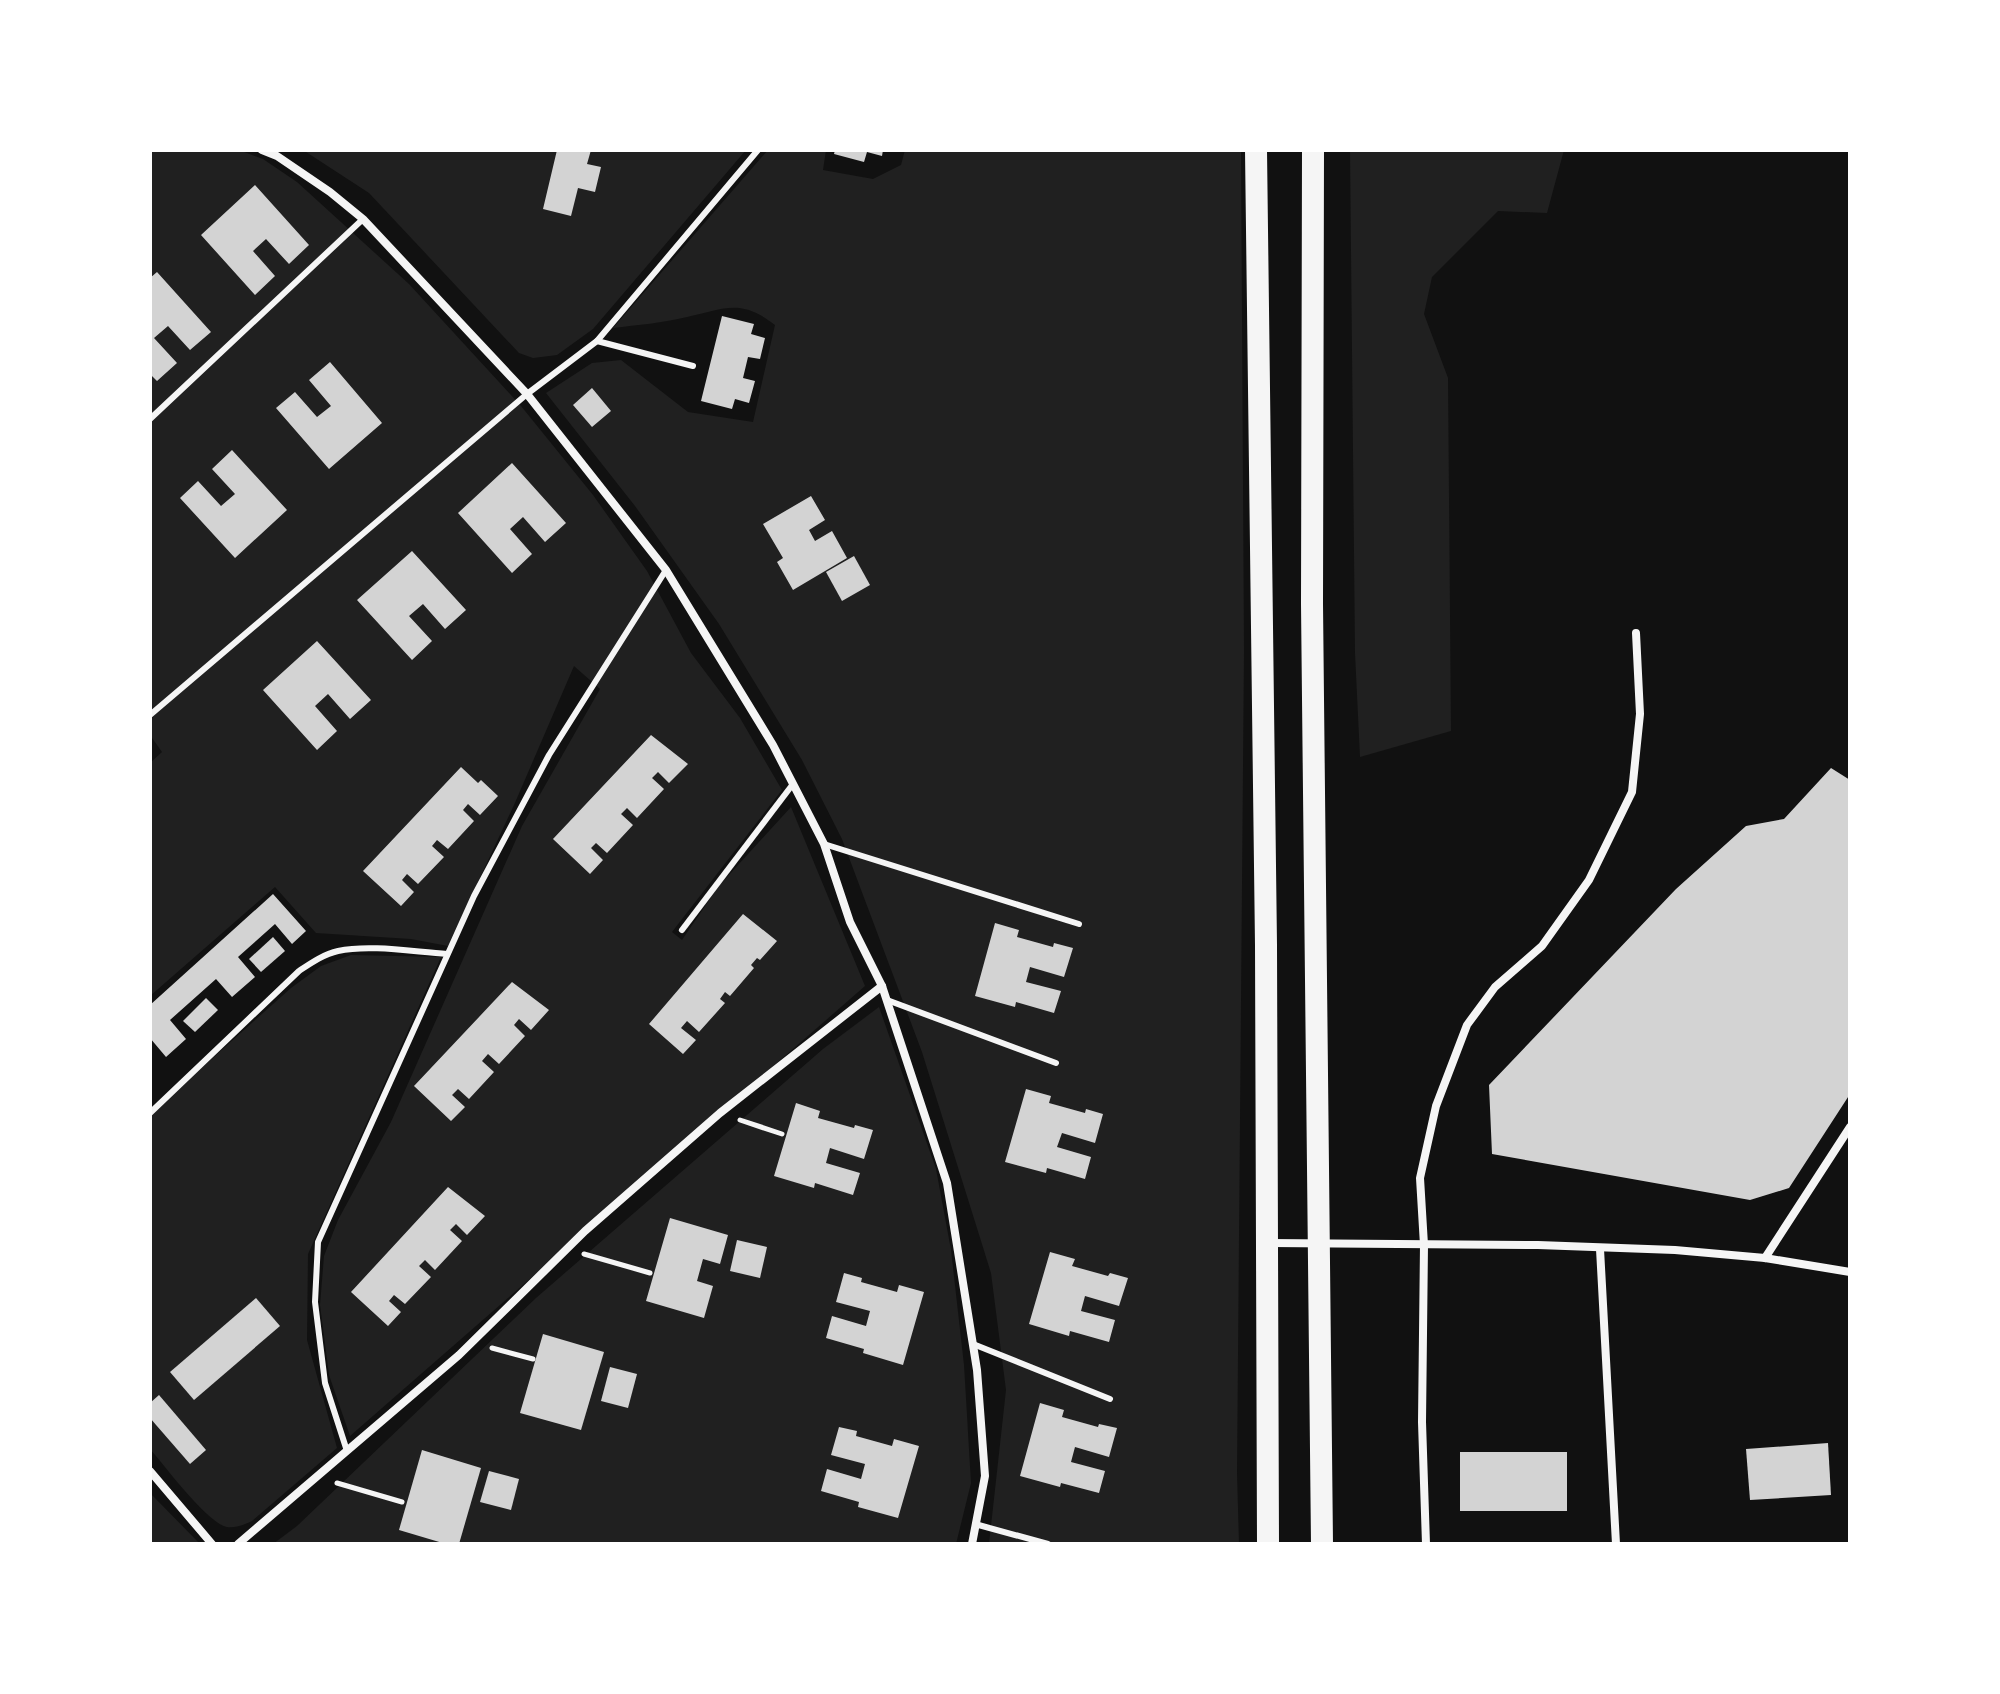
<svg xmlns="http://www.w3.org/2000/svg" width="2000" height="1694" viewBox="0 0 2000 1694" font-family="Cabin,sans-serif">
  <rect width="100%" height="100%" fill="#111"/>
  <g fill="#202020">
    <path d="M150 150H239L263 159 297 182 409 284 521 406 593 495 647 571 691 653 740 718 782 790 672 932 682 940 718 887 791 807 865 986 350 1436 329 1375 320 1305 324 1256 338 1220 391 1122 522 826 600 689 574 666 514 805 448 946 411 939 316 933 275 887 150 996V763L162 752 150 735Z"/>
    <path d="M303 150H746L593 329 557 355 533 358 519 353 369 193Z"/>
    <path d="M768 150H826L823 170 873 179 901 165 905 150H1241L1244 650 1237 1473 1239 1544H989L1006 1390 991 1273 922 1052 842 839 802 760 719 624 635 506 546 393 592 363 621 360 688 412 753 422 775 325C740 298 725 309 687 317 663 323 637 325 613 328Z"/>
    <path d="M1350 150H1564L1547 213 1498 211 1432 277 1424 314 1448 378 1451 731 1360 757 1355 653Z"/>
    <path d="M351 955 441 957 308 1254 307 1340 337 1448 252 1521C244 1525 236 1528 227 1527 207 1523 165 1466 150 1449V1114L291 988 321 966Z"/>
    <path d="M879 1007 936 1169 951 1250 964 1365 971 1483 956 1544H273L297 1526 536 1298 823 1049Z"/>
    <path d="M150 1493 200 1544H150Z"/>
  </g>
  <g fill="#d3d3d3">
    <path d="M557 150H591L587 164 601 167 595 192 578 188 571 216 543 209Z"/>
    <path d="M835 150H883L882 156 867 152 864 162 834 154Z"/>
    <path d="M255 185 309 245 289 264 266 239 253 251 275 276 255 295 201 235Z"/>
    <path d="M157 272 211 332 190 350 168 326 154 338 177 363 157 381 150 374V278Z"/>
    <path d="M722 316 754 324 751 334 765 338 760 359 748 357 743 378 755 381 749 403 735 399 732 409 701 401Z"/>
    <path d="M330 362 382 423 329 469 276 408 295 392 317 417 331 406 309 380Z"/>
    <path d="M592 388 611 411 592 427 573 405Z"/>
    <path d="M232 450 287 510 235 558 180 498 198 481 221 506 235 494 212 469Z"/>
    <path d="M512 463 566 523 545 542 523 517 510 529 532 554 512 573 458 513Z"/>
    <path d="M811 496 825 520 809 530 815 541 832 531 847 558 793 590 777 562 783 558 763 524Z"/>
    <path d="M412 551 466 610 445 629 423 604 409 616 432 641 412 660 357 600Z"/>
    <path d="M854 556 870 585 842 601 826 572Z"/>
    <path d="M317 641 371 700 350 719 328 694 315 706 337 731 317 750 263 690Z"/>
    <path d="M651 735 688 764 669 783 658 772 652 778 664 789 637 818 627 808 621 814 633 825 607 853 596 843 591 848 603 860 590 874 553 839Z"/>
    <path d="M461 767 478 783 481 780 498 796 480 815 468 804 463 810 474 821 448 849 437 840 432 846 444 857 418 884 407 874 402 880 414 892 401 906 363 871Z"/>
    <path d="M1831 768 1850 780V1094L1789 1188 1750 1200 1492 1154 1489 1085 1676 889 1746 826 1784 819Z"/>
    <path d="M273 894 306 931 292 944 275 924 238 957 255 977 232 997 216 979 170 1020 186 1039 166 1057 150 1038V1005Z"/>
    <path d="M743 914 777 941 760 960 757 958 751 965 754 968 730 996 725 992 720 999 725 1003 699 1032 687 1021 681 1028 696 1040 683 1054 649 1024Z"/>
    <path d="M995 923 1019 930 1017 937 1053 947 1054 943 1073 948 1064 977 1030 967 1026 982 1061 991 1054 1013 1016 1002 1015 1007 975 996Z"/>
    <path d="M273 937 285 951 261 972 249 959Z"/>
    <path d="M512 982 549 1010 531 1030 519 1019 514 1025 525 1036 499 1064 488 1054 482 1061 494 1072 469 1099 458 1089 452 1095 465 1107 451 1121 414 1086Z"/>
    <path d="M206 998 218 1010 195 1032 183 1021Z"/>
    <path d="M1026 1089 1051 1096 1049 1103 1085 1113 1086 1109 1103 1114 1095 1143 1062 1133 1057 1147 1091 1157 1085 1179 1047 1168 1046 1173 1005 1162Z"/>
    <path d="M796 1103 820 1111 818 1118 854 1128 855 1125 873 1130 864 1159 830 1148 826 1163 860 1173 853 1195 815 1183 814 1188 774 1176Z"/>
    <path d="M448 1187 485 1216 467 1235 456 1224 450 1230 462 1241 435 1270 425 1260 419 1266 431 1277 405 1304 394 1295 389 1301 401 1312 388 1326 351 1292Z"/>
    <path d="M670 1218 728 1235 720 1264 703 1259 697 1281 713 1286 704 1318 646 1301Z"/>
    <path d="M737 1240 767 1247 760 1278 730 1271Z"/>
    <path d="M1050 1252 1075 1259 1072 1266 1108 1276 1110 1273 1128 1278 1119 1306 1085 1296 1081 1311 1115 1320 1109 1342 1070 1331 1069 1336 1029 1324Z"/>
    <path d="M844 1273 862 1278 861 1282 897 1292 899 1285 924 1292 903 1365 863 1353 864 1349 826 1338 832 1316 866 1326 870 1311 836 1302Z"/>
    <path d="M256 1298 280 1326 194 1400 170 1372Z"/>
    <path d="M543 1334 604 1352 581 1430 520 1413Z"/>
    <path d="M610 1367 637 1374 628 1408 601 1401Z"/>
    <path d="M159 1395 206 1450 190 1464 150 1418V1403Z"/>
    <path d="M1040 1403 1064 1410 1062 1417 1098 1427 1099 1424 1117 1428 1109 1457 1075 1447 1071 1462 1105 1471 1099 1493 1061 1483 1060 1487 1020 1476Z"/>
    <path d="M839 1427 857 1431 856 1436 892 1446 894 1439 919 1446 898 1518 858 1507 859 1502 821 1491 827 1469 861 1479 865 1464 831 1455Z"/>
    <path d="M1828 1443 1831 1495 1750 1500 1746 1449Z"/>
    <path d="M422 1450 481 1468 459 1544H446L399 1530Z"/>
    <rect x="1460" y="1452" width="107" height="59"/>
    <path d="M489 1471 519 1479 511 1510 480 1502Z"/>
  </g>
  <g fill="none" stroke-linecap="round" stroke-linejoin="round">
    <g stroke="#f5f5f5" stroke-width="5">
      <path d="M740 1120 782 1134"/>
      <path d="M584 1254 650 1273"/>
      <path d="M492 1348 533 1359"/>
      <path d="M337 1483 402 1502"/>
    </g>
    <g stroke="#f5f5f5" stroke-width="6">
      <path d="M597 341 693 366"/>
      <path d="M150 419 363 219"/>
      <path d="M150 715 527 394 597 341 758 150"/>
      <path d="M824 844 1079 924"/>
      <path d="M682 930 793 784"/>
      <path d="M887 1000 1056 1063"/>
      <path d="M150 1113 299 971C311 963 324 954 338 951 370 944 414 952 447 954"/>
      <path d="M973 1344 1110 1399"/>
      <path d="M347 1451 325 1383 315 1302 318 1242 474 896 549 755 666 570"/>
      <path d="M975 1524 1048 1544"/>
    </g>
    <g stroke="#f5f5f5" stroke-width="8">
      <path d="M262 150 277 156 330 192 363 219 527 394 666 570 773 745 824 844 850 922 882 986 947 1183 977 1370 985 1476 972 1544"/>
      <path d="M1268 1243 1538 1245 1675 1250 1765 1258 1850 1272"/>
      <path d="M1600 1249 1616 1544"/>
      <path d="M1765 1258 1850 1127"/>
      <path d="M150 1471 212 1544"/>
      <path d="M238 1544 459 1355 585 1231 720 1113 882 986"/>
      <path d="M1426 1544 1422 1422 1424 1245 1420 1178 1436 1106 1467 1025 1495 987 1542 946 1589 880 1632 792 1640 714 1636 633"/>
    </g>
    <g stroke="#f5f5f5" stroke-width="22">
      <path d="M1256 150 1266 945 1268 1544"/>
      <path d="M1313 150 1312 604 1322 1544"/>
    </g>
  </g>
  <rect width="2000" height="1694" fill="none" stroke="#ffffff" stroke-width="304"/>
</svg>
